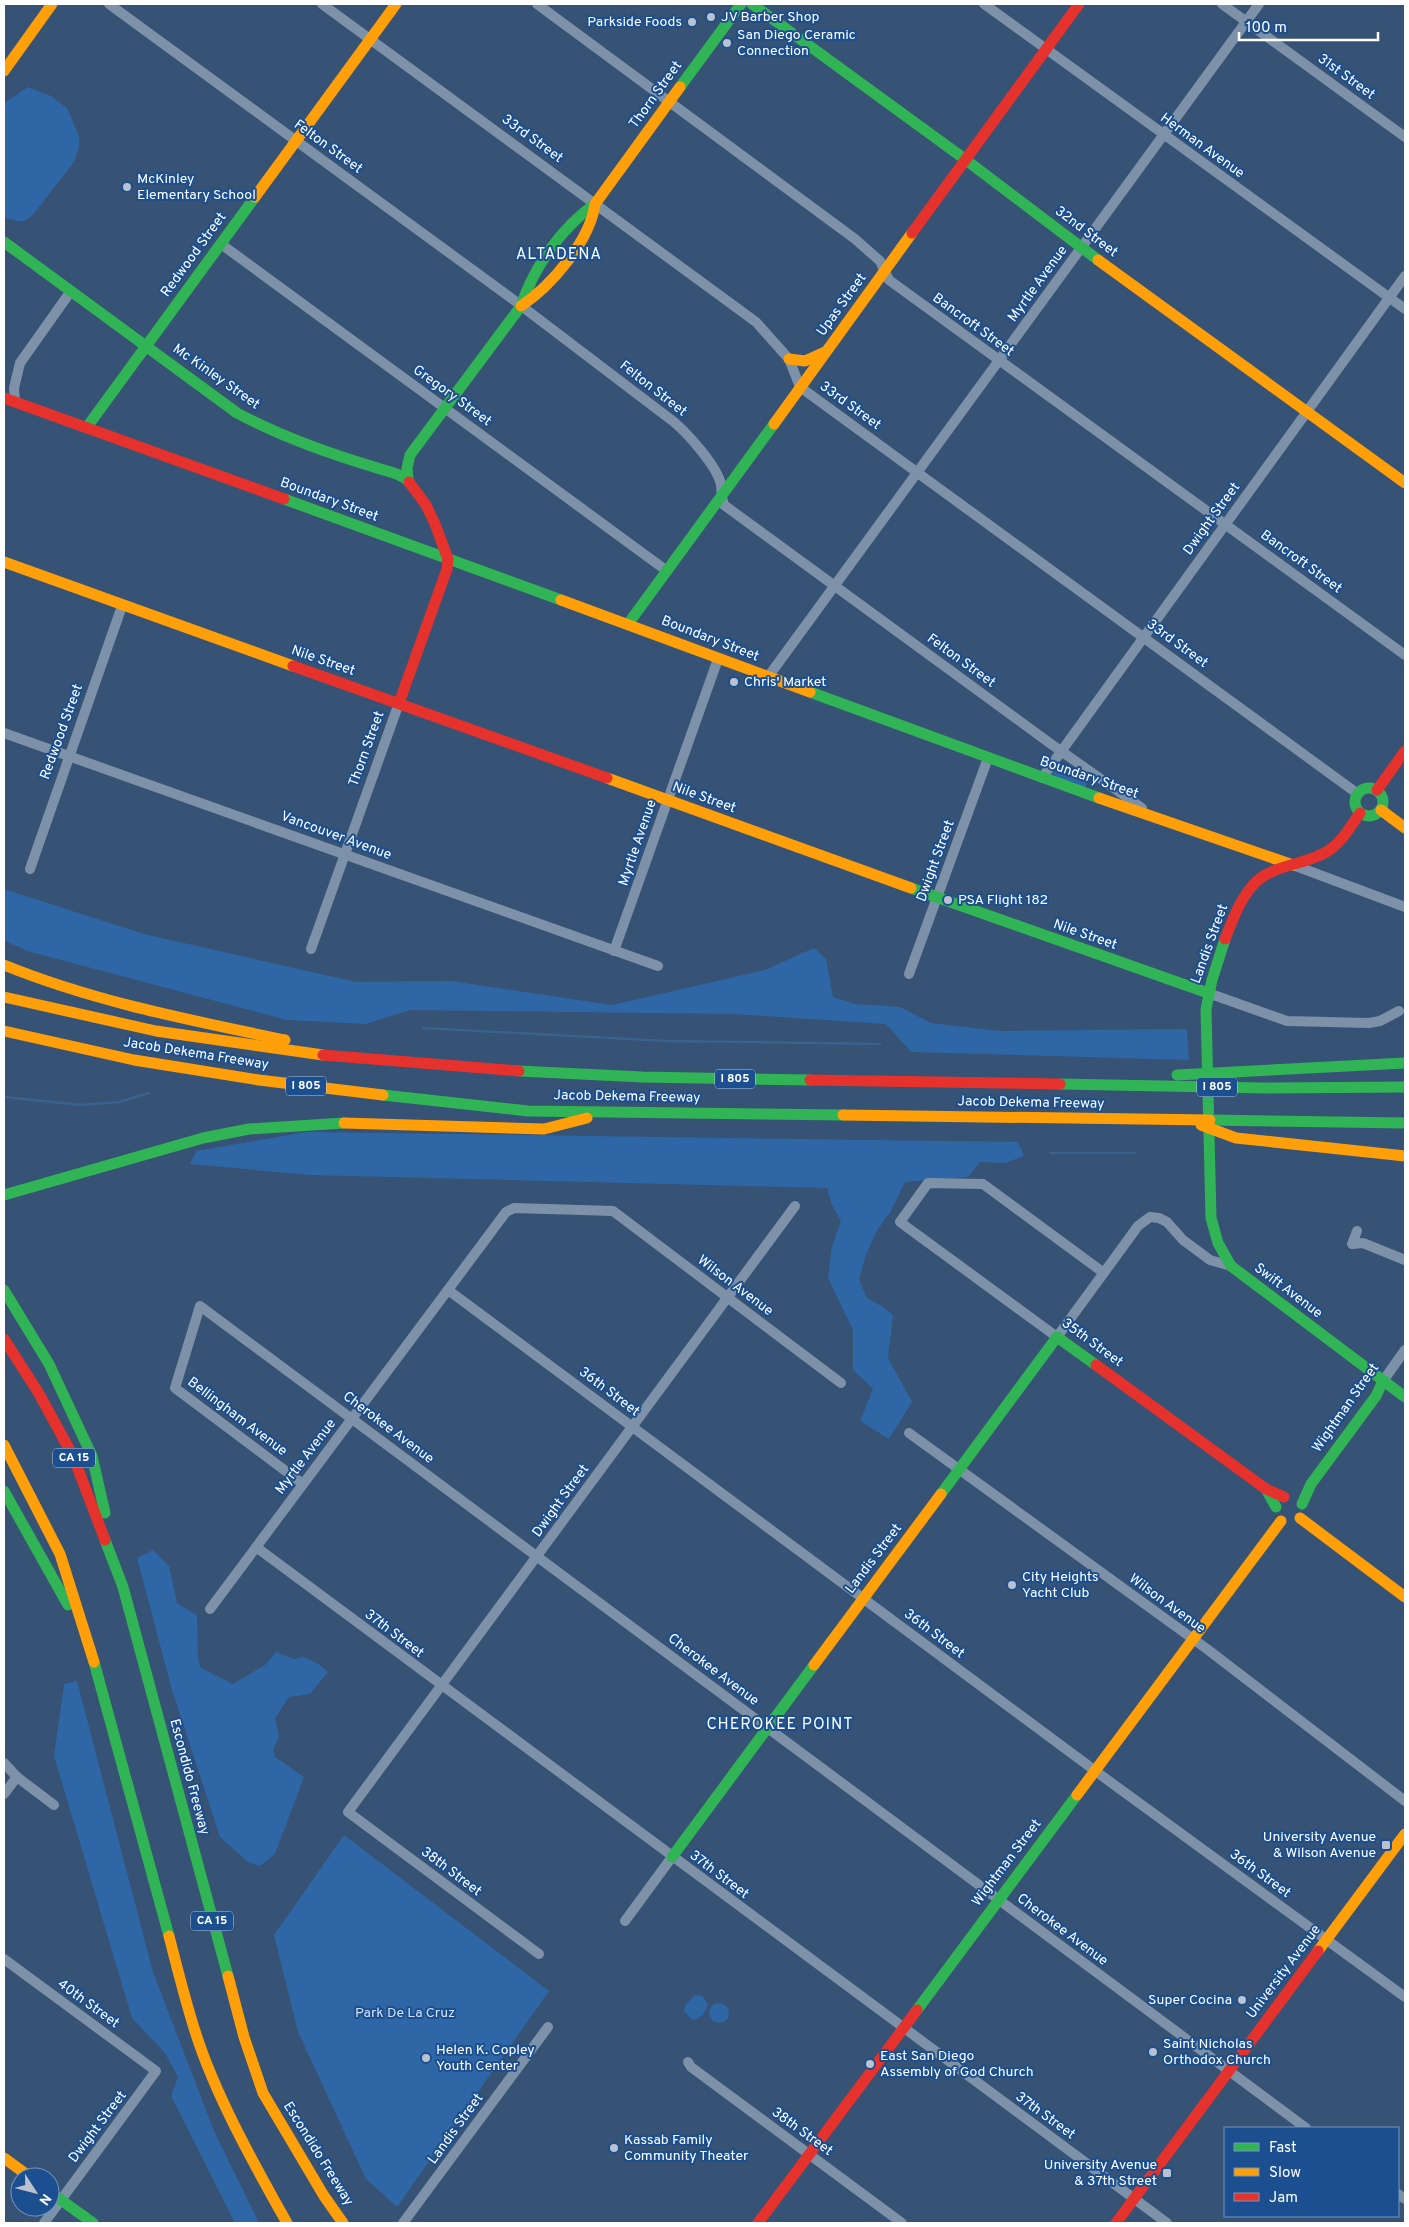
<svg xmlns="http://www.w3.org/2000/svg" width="1409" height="2227" viewBox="0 0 1409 2227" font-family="Overpass,sans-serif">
  <rect width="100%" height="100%" fill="#365274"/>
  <g fill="#2f66a5">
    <path d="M28 87 51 96 67 108 79 136V147L74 162 32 216 24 221H16L4 217V103Z"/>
    <path d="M1061 764 1087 783 1085 788 1056 778 1053 773Z"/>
    <path d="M4 889 144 934 356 982 451 981 612 1005 765 970 814 948 826 959 833 997 855 1004 900 1007 931 1023 999 1031 1187 1029 1189 1060 911 1052 886 1024 734 1014 410 1010 366 1024 287 1020 27 951 4 940Z"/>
    <path d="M306 1132 1018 1142 1024 1156 1006 1163 980 1162 968 1177 905 1182 891 1211 876 1232 866 1255 859 1280 867 1298 885 1308 893 1316 888 1358 912 1402 889 1439 860 1421 873 1389 853 1370V1330L828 1278 832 1246 841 1221 831 1203 827 1188 309 1175 190 1164 196 1151Z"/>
    <path d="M153 1550 169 1566 177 1603 197 1615 198 1658 201 1668 233 1684 265 1665 276 1652 294 1659 303 1657 319 1664 328 1672 310 1694 289 1697 275 1718 279 1737 273 1750 275 1757 304 1777 275 1854 260 1866 248 1862 220 1837 172 1690 137 1558Z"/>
    <path d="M77 1681 153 1972 214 2131 259 2223H235L171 2096 178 2077 165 2053 132 2018 54 1756 64 1684Z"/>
    <path d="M344 1835 549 1991 397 2207 366 2179 298 2032 274 1935Z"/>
    <path d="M695 1995 702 1996 708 2004 703 2015 695 2020 691 2019 684 2011 685 2005Z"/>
    <circle cx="719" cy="2013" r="10"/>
  </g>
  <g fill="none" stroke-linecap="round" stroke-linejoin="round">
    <g stroke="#3b618d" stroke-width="2.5">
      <path d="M423 1028 666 1041 880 1044"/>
      <path d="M4 1097 82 1105 119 1102 149 1093"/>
      <path d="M1050 1153H1135"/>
    </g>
    <g stroke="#7d92a8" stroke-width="10">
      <path d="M109 4 511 298 674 422C688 434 718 467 721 485 722 492 721 497 724 505L1051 744 1142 808"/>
      <path d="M322 4 756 322 789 359 800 387 1358 794"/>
      <path d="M537 4 855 239 880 261 889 280 1405 655"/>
      <path d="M984 4 1405 309"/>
      <path d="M1222 4 1405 137"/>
      <path d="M221 244 667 571"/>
      <path d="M15 402 14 388 20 363 71 291"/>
      <path d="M768 677 1259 4"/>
      <path d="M4 733 658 966"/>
      <path d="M1042 778 1405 276"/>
      <path d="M1293 865 1405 907"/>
      <path d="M30 869 122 606"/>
      <path d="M311 949 399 703"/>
      <path d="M614 951 718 659"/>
      <path d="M909 974 988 758"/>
      <path d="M1208 993 1287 1021 1369 1023 1380 1021 1399 1011"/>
      <path d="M1357 1231 1352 1244 1363 1243 1405 1260"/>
      <path d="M1104 1273 983 1184 928 1183 900 1222 1057 1337 1138 1226 1150 1217 1159 1218 1167 1222 1183 1240 1210 1260 1231 1266"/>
      <path d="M448 1290 1109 1781 1405 1997"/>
      <path d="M1383 1381 1405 1350"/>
      <path d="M909 1433 1207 1649 1405 1801"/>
      <path d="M303 1484 175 1388 200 1306 1306 2128"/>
      <path d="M256 1547 1167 2223"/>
      <path d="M210 1609 506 1212 514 1208 613 1211 841 1383"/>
      <path d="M4 1763 17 1777 54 1805"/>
      <path d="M4 1794 17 1777"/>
      <path d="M625 1921 672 1857"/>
      <path d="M539 1954 348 1812 795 1206"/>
      <path d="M4 1959 156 2071 44 2223"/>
      <path d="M688 2062 691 2067 902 2223"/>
      <path d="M1398 2194 1405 2199"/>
      <path d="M403 2223 548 2027"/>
    </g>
    <g stroke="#30b455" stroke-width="11">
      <path d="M752 4 966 160 1098 260"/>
      <path d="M680 87 741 4"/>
      <path d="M4 242 237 413C280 436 327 453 374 467 385 471 402 473 409 482"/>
      <path d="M87 427 255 197"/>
      <path d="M408 480 407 468 410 455 521 306C534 267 561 228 595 204"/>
      <path d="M284 499 561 600"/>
      <path d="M628 624 774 424"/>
      <path d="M810 692 1099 798"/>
      <circle cx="1369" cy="802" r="14"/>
      <path d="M911 888 1208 993"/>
      <path d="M1225 939 1212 980 1206 1009 1211 1218 1218 1243 1231 1266 1405 1397"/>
      <path d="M519 1071 642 1077 810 1080"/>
      <path d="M1177 1075 1405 1063"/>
      <path d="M1060 1084 1264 1088 1405 1087"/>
      <path d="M383 1095 528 1111 843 1115"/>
      <path d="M1210 1120 1405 1123"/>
      <path d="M4 1195 203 1138 249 1129 344 1123"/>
      <path d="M4 1290 49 1364 92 1456 105 1513"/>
      <path d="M1266 1489 1276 1507"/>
      <path d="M4 1491 68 1605"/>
      <path d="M941 1494 1057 1337 1096 1365"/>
      <path d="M1302 1504 1311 1484 1376 1396 1383 1381"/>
      <path d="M105 1540 123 1587 228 1976"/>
      <path d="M94 1662 169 1936"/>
      <path d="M672 1857 814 1665"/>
      <path d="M917 2010 1077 1795"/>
      <path d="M50 2192 93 2223"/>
    </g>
    <g stroke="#ff9f0a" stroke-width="11">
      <path d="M4 71 52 4"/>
      <path d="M255 197 396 4"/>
      <path d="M1098 260 1405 483"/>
      <path d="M521 306C551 286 590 241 595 204L680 87"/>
      <path d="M789 359 805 361 825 352"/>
      <path d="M774 424 912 233"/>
      <path d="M4 562 293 666"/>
      <path d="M561 600 810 692"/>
      <path d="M607 778 911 888"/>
      <path d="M1099 798 1293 865"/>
      <path d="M1381 810 1405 828"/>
      <path d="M4 965C95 1002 190 1020 285 1040"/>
      <path d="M4 997 156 1031 323 1055"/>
      <path d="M4 1031 134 1060 259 1080 383 1095"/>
      <path d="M843 1115 1210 1120"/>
      <path d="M344 1123 544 1129 587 1118"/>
      <path d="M1201 1125 1236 1138 1405 1156"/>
      <path d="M4 1445 60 1554 94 1662"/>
      <path d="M1300 1518 1405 1597"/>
      <path d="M814 1665 941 1494"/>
      <path d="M1077 1795 1281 1521"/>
      <path d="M169 1936C177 1967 185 2000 195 2031 215 2095 254 2164 287 2223"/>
      <path d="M1318 1951 1405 1834"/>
      <path d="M228 1976 244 2037 263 2093 324 2196 343 2223"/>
      <path d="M4 2158 30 2177"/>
    </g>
    <g stroke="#e5322d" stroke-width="11">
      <path d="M912 233 1079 4"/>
      <path d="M4 398 284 499"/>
      <path d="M293 666 607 778"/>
      <path d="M399 703 447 569 448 559 435 524 426 505 409 482"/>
      <path d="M1377 790 1405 751"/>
      <path d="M1225 939C1233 919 1241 896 1257 881 1276 864 1306 865 1328 851 1342 842 1350 827 1360 813"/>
      <path d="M323 1055 519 1071"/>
      <path d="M810 1080 1060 1084"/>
      <path d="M4 1339 38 1392 73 1456 105 1540"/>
      <path d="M1096 1365 1266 1489 1284 1497"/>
      <path d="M758 2223 917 2010"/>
      <path d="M1116 2223 1318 1951"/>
    </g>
  </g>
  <g fill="#b9c2ce" stroke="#1b4f8f" stroke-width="2">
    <circle cx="711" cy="17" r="5"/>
    <circle cx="692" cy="22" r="5"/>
    <circle cx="727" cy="43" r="5"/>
    <circle cx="127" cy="187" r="5"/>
    <circle cx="734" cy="682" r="5"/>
    <circle cx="948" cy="900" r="5"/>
    <circle cx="1012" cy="1585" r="5"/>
    <rect x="1381" y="1840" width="10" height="10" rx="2.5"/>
    <circle cx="1242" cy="2000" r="5"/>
    <circle cx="1153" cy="2052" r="5"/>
    <circle cx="426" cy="2058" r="5"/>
    <circle cx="870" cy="2064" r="5"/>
    <circle cx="614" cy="2148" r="5"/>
    <rect x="1162" y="2168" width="10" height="10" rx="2.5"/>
  </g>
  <g text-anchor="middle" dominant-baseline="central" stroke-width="4" stroke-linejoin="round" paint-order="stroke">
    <g fill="#1b4f8f" stroke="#bbcadd" stroke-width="1">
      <rect x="715" y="1069.5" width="40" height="19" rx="4"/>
      <rect x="286" y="1076.5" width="40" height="19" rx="4"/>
      <rect x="1197" y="1077.5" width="40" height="19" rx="4"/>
      <rect x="53" y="1448.5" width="42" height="19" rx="4"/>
      <rect x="191" y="1911.5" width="42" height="19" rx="4"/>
    </g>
    <g font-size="12" font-weight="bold" fill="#fff">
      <text x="735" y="1079">I 805</text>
      <text x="306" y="1086">I 805</text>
      <text x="1217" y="1087">I 805</text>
      <text x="74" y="1458">CA 15</text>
      <text x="212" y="1921">CA 15</text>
    </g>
    <g font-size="14" fill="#fff" stroke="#1b4f8f" text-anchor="start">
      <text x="721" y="17">JV Barber Shop</text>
      <text x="682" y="22" text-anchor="end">Parkside Foods</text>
      <text x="737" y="35">San Diego Ceramic<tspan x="737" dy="16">Connection</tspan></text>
      <text x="137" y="179">McKinley<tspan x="137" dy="16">Elementary School</tspan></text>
      <text x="744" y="682">Chris' Market</text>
      <text x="958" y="900">PSA Flight 182</text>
      <text x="1022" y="1577">City Heights<tspan x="1022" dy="16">Yacht Club</tspan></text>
      <text x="1376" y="1837" text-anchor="end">University Avenue<tspan x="1376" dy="16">&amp; Wilson Avenue</tspan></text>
      <text x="1232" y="2000" text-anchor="end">Super Cocina</text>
      <text x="1163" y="2044">Saint Nicholas<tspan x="1163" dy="16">Orthodox Church</tspan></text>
      <text x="436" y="2050">Helen K. Copley<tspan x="436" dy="16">Youth Center</tspan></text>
      <text x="880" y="2056">East San Diego<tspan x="880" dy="16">Assembly of God Church</tspan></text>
      <text x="624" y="2140">Kassab Family<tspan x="624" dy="16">Community Theater</tspan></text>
      <text x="1157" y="2165" text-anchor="end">University Avenue<tspan x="1157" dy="16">&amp; 37th Street</tspan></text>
    </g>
    <g font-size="14" fill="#fff" stroke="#1b4f8f">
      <text transform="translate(1346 77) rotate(36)">31st Street</text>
      <text transform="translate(656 95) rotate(-54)">Thorn Street</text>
      <text transform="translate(532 139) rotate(36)">33rd Street</text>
      <text transform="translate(1202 146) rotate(36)">Herman Avenue</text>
      <text transform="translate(328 147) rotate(36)">Felton Street</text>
      <text transform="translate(1086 232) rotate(37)">32nd Street</text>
      <text transform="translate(194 255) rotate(-54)">Redwood Street</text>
      <text transform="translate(1038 284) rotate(-54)">Myrtle Avenue</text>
      <text transform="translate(842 305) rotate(-54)">Upas Street</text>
      <text transform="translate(973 325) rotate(36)">Bancroft Street</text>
      <text transform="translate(216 377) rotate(35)">Mc Kinley Street</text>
      <text transform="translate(653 389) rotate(38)">Felton Street</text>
      <text transform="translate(452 396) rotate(36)">Gregory Street</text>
      <text transform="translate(850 406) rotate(36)">33rd Street</text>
      <text transform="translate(329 500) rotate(20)">Boundary Street</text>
      <text transform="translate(1212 519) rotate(-54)">Dwight Street</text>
      <text transform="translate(1301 562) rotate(36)">Bancroft Street</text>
      <text transform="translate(710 639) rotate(21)">Boundary Street</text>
      <text transform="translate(1177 644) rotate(36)">33rd Street</text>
      <text transform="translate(323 661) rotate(19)">Nile Street</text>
      <text transform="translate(961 661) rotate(36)">Felton Street</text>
      <text transform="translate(62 732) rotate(-70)">Redwood Street</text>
      <text transform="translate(367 749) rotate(-70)">Thorn Street</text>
      <text transform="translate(1089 778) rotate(19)">Boundary Street</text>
      <text transform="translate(704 798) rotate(20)">Nile Street</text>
      <text transform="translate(336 836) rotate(20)">Vancouver Avenue</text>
      <text transform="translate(638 843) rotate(-71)">Myrtle Avenue</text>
      <text transform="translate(936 861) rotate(-70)">Dwight Street</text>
      <text transform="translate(1085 935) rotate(19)">Nile Street</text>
      <text transform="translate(1210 944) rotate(-70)">Landis Street</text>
      <text transform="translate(196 1054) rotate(9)">Jacob Dekema Freeway</text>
      <text transform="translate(627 1097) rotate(1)">Jacob Dekema Freeway</text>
      <text transform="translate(1031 1103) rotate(1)">Jacob Dekema Freeway</text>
      <text transform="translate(735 1286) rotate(37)">Wilson Avenue</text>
      <text transform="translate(1288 1291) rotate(37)">Swift Avenue</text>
      <text transform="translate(1092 1343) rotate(36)">35th Street</text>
      <text transform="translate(609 1392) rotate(37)">36th Street</text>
      <text transform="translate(1346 1408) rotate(-55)">Wightman Street</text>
      <text transform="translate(237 1417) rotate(37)">Bellingham Avenue</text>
      <text transform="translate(388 1428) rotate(37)">Cherokee Avenue</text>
      <text transform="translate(306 1457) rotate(-53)">Myrtle Avenue</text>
      <text transform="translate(561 1501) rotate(-54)">Dwight Street</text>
      <text transform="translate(874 1559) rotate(-53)">Landis Street</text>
      <text transform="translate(1167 1604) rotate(36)">Wilson Avenue</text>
      <text transform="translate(394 1634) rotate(37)">37th Street</text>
      <text transform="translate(934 1634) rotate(37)">36th Street</text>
      <text transform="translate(713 1670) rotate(37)">Cherokee Avenue</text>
      <text transform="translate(189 1777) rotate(75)">Escondido Freeway</text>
      <text transform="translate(1007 1863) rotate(-53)">Wightman Street</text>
      <text transform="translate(451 1872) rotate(37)">38th Street</text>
      <text transform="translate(1260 1874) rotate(36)">36th Street</text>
      <text transform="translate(719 1875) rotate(37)">37th Street</text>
      <text transform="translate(1062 1930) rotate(37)">Cherokee Avenue</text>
      <text transform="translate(1284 1972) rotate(-53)">University Avenue</text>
      <text transform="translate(88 2004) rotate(36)">40th Street</text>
      <text transform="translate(1045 2116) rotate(36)">37th Street</text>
      <text transform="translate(98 2127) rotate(-53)">Dwight Street</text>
      <text transform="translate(456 2129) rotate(-54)">Landis Street</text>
      <text transform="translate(802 2132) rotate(36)">38th Street</text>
      <text transform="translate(318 2154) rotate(58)">Escondido Freeway</text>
    </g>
    <g font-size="14" fill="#cfe3fa" stroke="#1b4f8f">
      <text x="405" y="2013">Park De La Cruz</text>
    </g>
    <g font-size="16" letter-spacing="1" fill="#fff" stroke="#1b4f8f">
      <text x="559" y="255">ALTADENA</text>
      <text x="780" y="1725">CHEROKEE POINT</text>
    </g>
  </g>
  <rect width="1409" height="2227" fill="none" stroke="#ffffff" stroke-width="10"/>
  <rect x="1224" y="2127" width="175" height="90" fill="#1b4f8f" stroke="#7695bc"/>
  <rect x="1234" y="2143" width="25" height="8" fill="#30b455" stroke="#7695bc"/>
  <text x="1269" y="2152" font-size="15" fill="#ffffff">Fast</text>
  <rect x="1234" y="2168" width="25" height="8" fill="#ff9f0a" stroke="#7695bc"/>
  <text x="1269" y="2177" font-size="15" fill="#ffffff">Slow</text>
  <rect x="1234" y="2193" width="25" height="8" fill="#e5322d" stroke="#7695bc"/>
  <text x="1269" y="2202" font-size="15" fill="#ffffff">Jam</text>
  <g transform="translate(35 2192) rotate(126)"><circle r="24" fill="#1b4f8f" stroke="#7695bc"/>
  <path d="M0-4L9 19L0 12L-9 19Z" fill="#b9c2ce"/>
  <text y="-8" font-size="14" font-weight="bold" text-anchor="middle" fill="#ffffff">N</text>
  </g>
  <path d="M1239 32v8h139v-8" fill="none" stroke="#ffffff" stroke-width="2.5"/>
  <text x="1246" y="32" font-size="15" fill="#ffffff" stroke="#1b4f8f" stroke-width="4" paint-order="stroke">100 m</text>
</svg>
